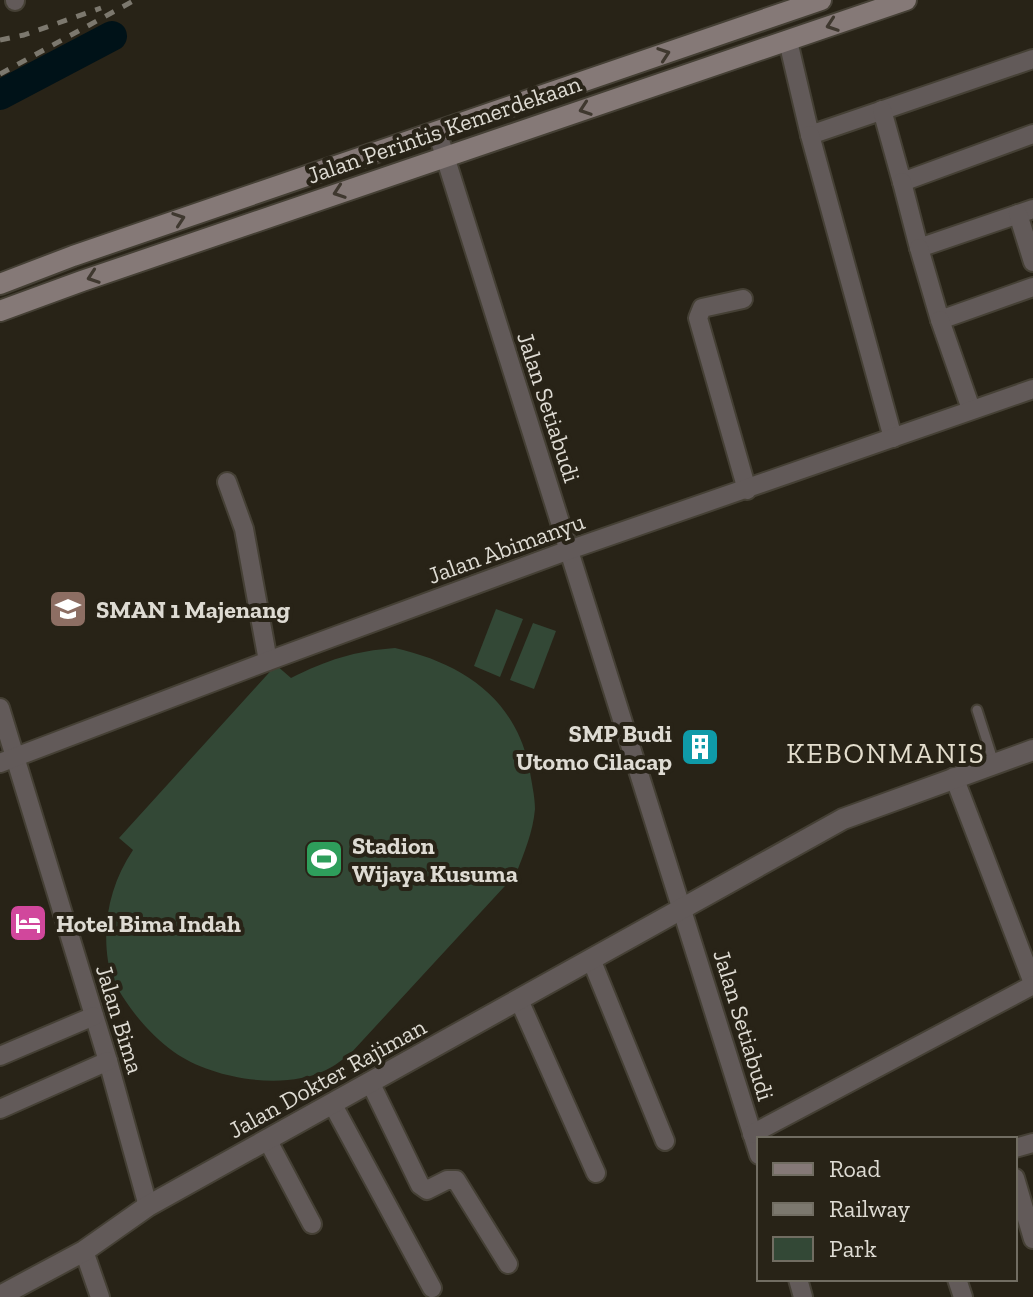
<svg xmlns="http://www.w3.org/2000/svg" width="1033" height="1297" viewBox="0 0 1033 1297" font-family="'Zilla Slab',serif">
  <rect width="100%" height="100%" fill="#282317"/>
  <g fill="#334836">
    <path d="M496 609 523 619 500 677 474 666Z"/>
    <path d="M533 623 556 631 534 689 510 680Z"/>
    <path d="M395 648C461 663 514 697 529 766 531 780 535 796 535 809 533 832 524 853 516 874L351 1053C343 1059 335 1066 326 1070 284 1091 212 1079 174 1052 160 1042 146 1028 135 1014 123 998 111 981 108 961 102 921 111 883 133 850L119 838 276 665 291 678C327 660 354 651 395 648Z"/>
  </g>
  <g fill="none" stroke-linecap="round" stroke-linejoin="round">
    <path stroke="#001218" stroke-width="30" d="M0 95 112 36"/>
    <g stroke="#454035" stroke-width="13">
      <path id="service" d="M977 710 994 763"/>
    </g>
    <g stroke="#454035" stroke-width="22">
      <g id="minor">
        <path d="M15 0V1"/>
        <path d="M788 41 810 135 1033 59"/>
        <path d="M882 110 902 182 1033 134"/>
        <path d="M437 131 759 1155"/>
        <path d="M810 135 893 438"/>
        <path d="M902 182 919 248 1033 209"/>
        <path d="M1018 214 1033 262"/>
        <path d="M919 248 940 320 1033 287"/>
        <path d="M743 299 702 308 698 318 747 490"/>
        <path d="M940 320 971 409"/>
        <path d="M227 482 244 529 268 661"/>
        <path d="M0 708 108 1061 148 1206"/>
        <path d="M0 763 268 661 569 550 1033 389"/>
        <path d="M954 777 1033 983"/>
        <path d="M591 959 665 1141"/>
        <path d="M519 1000 596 1173"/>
        <path d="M0 1056 94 1016"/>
        <path d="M371 1084 420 1185 427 1190 447 1180H456L508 1264"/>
        <path d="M333 1105 432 1288"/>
        <path d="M0 1109 108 1061"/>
        <path d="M752 1134 1033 985"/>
        <path d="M268 1141 312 1224"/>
        <path d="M1015 1148 1033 1143"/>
        <path d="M1015 1178 1033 1239"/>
        <path d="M84 1251 100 1297"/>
        <path d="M798 1279 803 1297"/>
        <path d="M957 1279 963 1297"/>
      </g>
    </g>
    <g stroke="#454035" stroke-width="24">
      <path id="tertiary" d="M0 1296 84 1251 148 1206 843 819 1033 750"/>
    </g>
    <g stroke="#454035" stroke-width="24">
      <g id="secondary">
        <path d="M0 284 73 256 821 0"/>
        <path d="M0 311 82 281 906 0"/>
      </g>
    </g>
    <use href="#service" stroke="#625a59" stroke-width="9"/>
    <use href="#minor" stroke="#625a59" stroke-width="18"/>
    <use href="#tertiary" stroke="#625a59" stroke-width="20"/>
    <use href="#secondary" stroke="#857977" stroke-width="20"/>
    <g stroke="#7c786e" stroke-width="5" stroke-dasharray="10 10" stroke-linecap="butt">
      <path d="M0 40 24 35 101 8"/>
      <path d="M0 74 135 0"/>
    </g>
  </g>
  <defs><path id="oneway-chevron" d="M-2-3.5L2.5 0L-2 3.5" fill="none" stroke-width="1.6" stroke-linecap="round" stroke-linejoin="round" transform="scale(2)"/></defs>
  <g stroke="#3f382f">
    <use href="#oneway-chevron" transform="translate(832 25) rotate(161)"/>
    <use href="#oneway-chevron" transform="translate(664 54) rotate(-19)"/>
    <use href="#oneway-chevron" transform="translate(585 109) rotate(161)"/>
    <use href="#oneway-chevron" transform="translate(339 192) rotate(161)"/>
    <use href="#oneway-chevron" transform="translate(179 219) rotate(-19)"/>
    <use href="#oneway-chevron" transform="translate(93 277) rotate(161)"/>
  </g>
  <defs>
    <g id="school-square" transform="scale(2)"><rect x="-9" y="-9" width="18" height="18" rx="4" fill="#8d6e63" stroke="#282317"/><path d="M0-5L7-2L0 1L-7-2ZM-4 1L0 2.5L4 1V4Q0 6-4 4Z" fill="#fff"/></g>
    <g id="building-square" transform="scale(2)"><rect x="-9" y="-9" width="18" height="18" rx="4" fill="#0f9aa8" stroke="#282317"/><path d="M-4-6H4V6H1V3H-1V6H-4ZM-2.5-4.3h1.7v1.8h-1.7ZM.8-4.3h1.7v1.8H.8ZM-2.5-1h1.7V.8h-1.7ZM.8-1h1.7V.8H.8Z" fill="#fff"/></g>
    <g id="stadium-square" transform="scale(2)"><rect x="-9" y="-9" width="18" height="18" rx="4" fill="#2e9e5b" stroke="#282317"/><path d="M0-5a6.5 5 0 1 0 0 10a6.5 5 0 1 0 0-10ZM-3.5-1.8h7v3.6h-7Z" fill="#fff"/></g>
    <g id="hotel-square" transform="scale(2)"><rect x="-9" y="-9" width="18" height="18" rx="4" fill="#d1479c" stroke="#282317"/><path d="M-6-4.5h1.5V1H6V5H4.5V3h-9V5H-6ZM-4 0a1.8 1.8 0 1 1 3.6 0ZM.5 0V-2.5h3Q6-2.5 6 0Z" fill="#fff"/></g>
  </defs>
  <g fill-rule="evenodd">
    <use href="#school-square" x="68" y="609"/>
    <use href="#building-square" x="700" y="747"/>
    <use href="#stadium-square" x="324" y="859"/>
    <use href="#hotel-square" x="28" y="923"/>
  </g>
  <g text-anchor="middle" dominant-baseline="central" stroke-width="8" stroke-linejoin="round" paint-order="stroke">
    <g font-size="24" fill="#dedbd3" stroke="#282317">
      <text transform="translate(444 129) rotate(-19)">Jalan Perintis Kemerdekaan</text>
      <text transform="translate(549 407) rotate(72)">Jalan Setiabudi</text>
      <text transform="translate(506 548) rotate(-20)">Jalan Abimanyu</text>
      <text transform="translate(120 1019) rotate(73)">Jalan Bima</text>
      <text transform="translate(744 1025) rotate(73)">Jalan Setiabudi</text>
      <text transform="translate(327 1078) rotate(-29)">Jalan Dokter Rajiman</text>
    </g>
    <g font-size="24" font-weight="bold" fill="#dedbd3" stroke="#282317" text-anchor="start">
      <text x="96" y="609">SMAN 1 Majenang</text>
      <text x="672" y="733" text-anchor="end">SMP Budi<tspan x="672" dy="28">Utomo Cilacap</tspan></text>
      <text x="352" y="845">Stadion<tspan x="352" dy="28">Wijaya Kusuma</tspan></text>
      <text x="56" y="923">Hotel Bima Indah</text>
    </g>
    <g font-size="28" letter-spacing="2" fill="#e3ddcd" stroke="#282317">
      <text x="886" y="753">KEBONMANIS</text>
    </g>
  </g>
  <rect x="757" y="1137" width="260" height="144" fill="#282317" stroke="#716d62" stroke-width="2"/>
  <rect x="773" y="1163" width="40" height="12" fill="#857977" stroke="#716d62" stroke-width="2"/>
  <text x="829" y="1177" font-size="24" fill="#dedbd3">Road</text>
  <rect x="773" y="1203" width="40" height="12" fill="#7c786e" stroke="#716d62" stroke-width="2"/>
  <text x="829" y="1217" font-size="24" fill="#dedbd3">Railway</text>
  <rect x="773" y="1237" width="40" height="24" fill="#334836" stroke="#716d62" stroke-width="2"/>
  <text x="829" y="1257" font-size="24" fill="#dedbd3">Park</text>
</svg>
